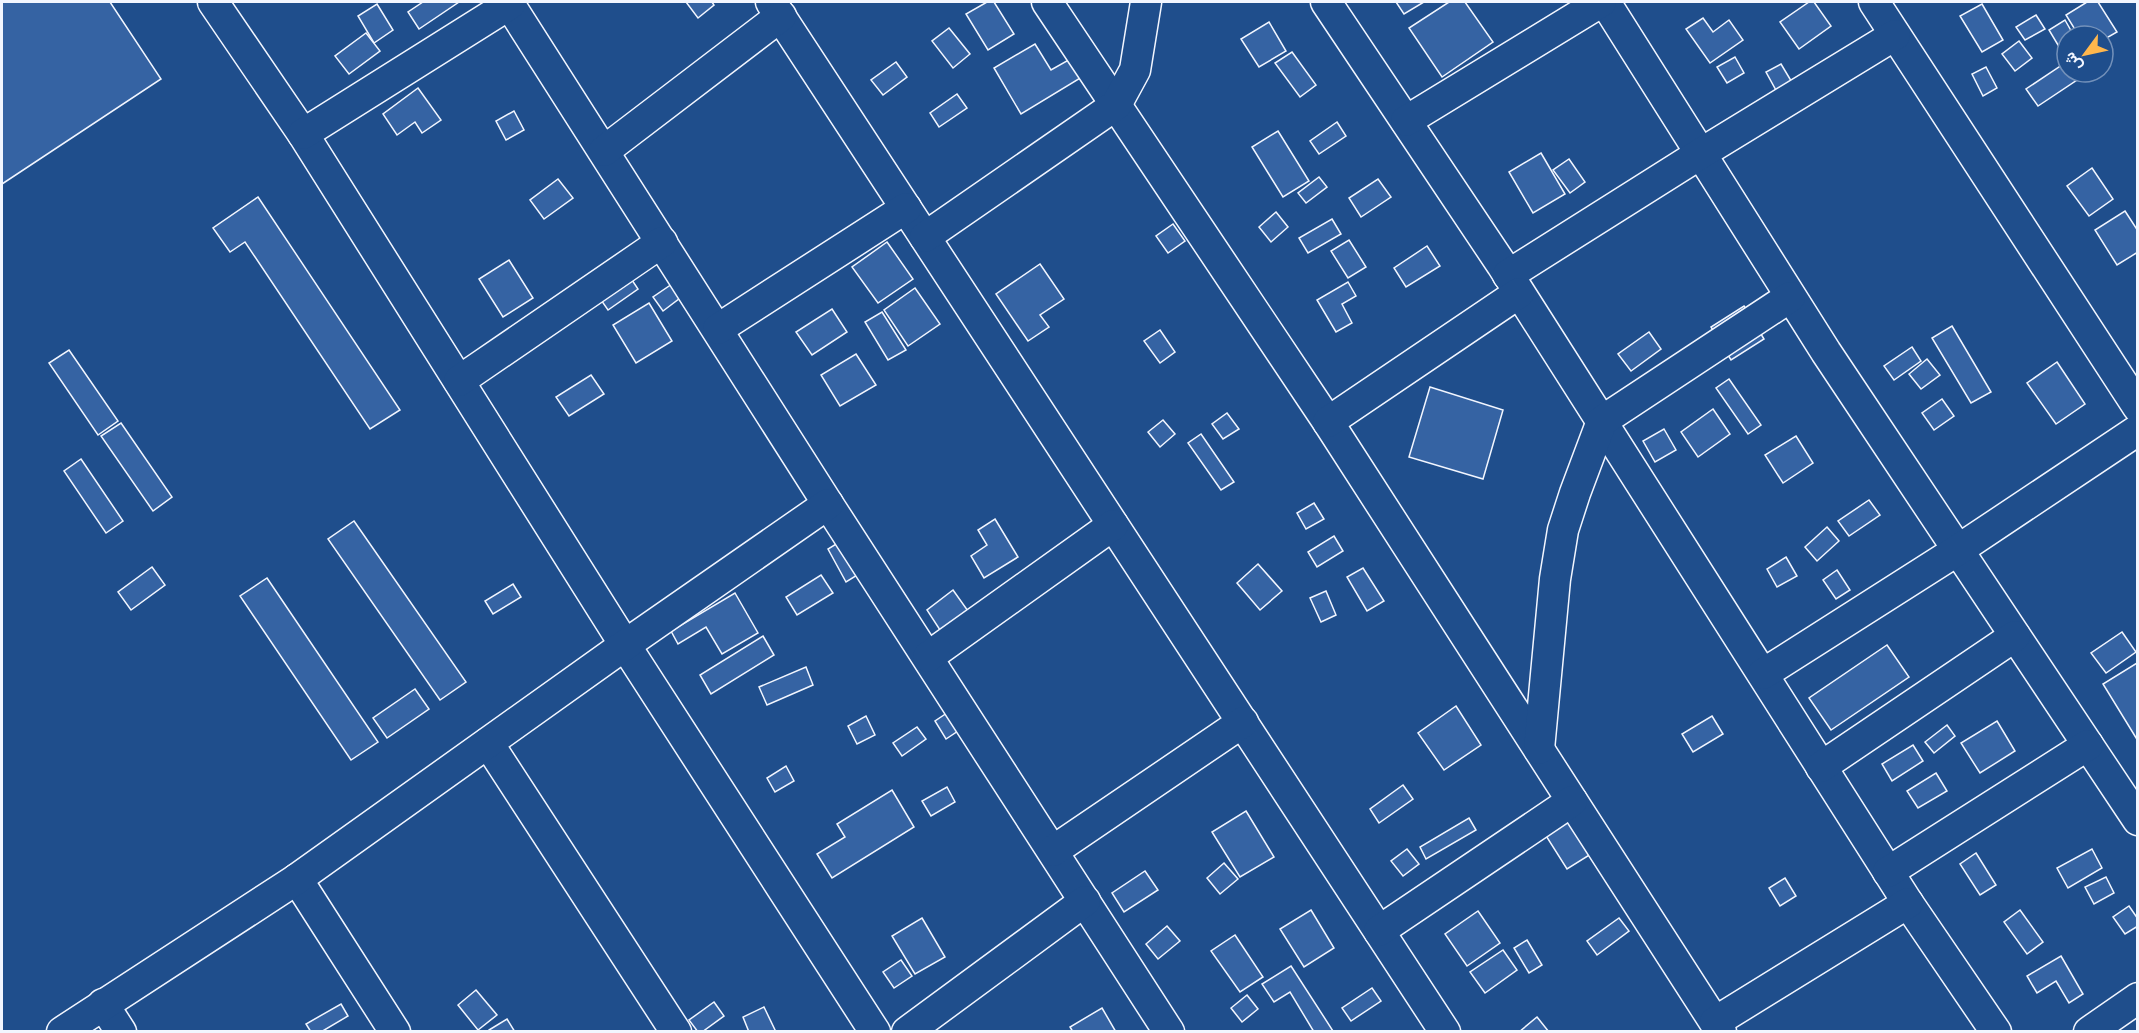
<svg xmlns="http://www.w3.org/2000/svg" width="2139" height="1033" viewBox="0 0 2139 1033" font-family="Cabin,Vazirmatn,sans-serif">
  <rect width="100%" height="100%" fill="#1f4e8c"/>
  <g fill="#3563a3" stroke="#f2f6ff" stroke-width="1.5">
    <path d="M2 2H110L161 79 2 184Z"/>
    <path d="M423 2H459L419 29 408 12Z"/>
    <path d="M686 2H712L714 5 698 18Z"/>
    <path d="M987 2H994L1014 34 988 50 966 14Z"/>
    <path d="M1396 2H1424L1404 14Z"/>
    <path d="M1449 2H1465L1493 42 1442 77 1409 28Z"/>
    <path d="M1809 2H1814L1831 26 1799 49 1780 22Z"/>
    <path d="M2087 2H2098L2117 32 2103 40V36H2079L2066 15Z"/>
    <path d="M377 4 393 30 374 43 358 16Z"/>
    <path d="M1982 4 2003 40 1982 52 1960 16Z"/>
    <path d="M2036 15 2045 29 2025 40 2016 27Z"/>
    <path d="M1703 18 1713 32 1729 20 1743 40 1710 63 1686 29Z"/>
    <path d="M2065 20 2074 36H2067V60L2049 30Z"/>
    <path d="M1269 22 1286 51 1259 67 1241 39Z"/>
    <path d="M949 28 970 54 953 68 932 41Z"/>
    <path d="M366 33 380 51 349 74 335 56Z"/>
    <path d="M2019 41 2032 58 2015 71 2002 54Z"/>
    <path d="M1035 44 1051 70 1072 58 1082 77 1021 114 994 68Z"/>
    <path d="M1292 52 1316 85 1300 97 1275 63Z"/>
    <path d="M1735 57 1744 73 1727 83 1717 67Z"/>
    <path d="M896 62 907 77 883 95 871 80Z"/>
    <path d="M2065 63 2067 72H2071L2077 80 2038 106 2026 89Z"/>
    <path d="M1781 64 1793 84 1777 92 1766 72Z"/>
    <path d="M1986 67 1997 88 1983 96 1972 74Z"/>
    <path d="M418 88 441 120 422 133 415 122 397 135 383 114Z"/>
    <path d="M957 94 967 108 939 127 930 113Z"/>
    <path d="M514 111 524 130 506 140 496 121Z"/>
    <path d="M1337 122 1346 136 1319 154 1310 141Z"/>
    <path d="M1278 131 1309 181 1283 197 1252 147Z"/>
    <path d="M1541 153 1565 194 1533 213 1509 172Z"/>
    <path d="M1569 159 1585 182 1570 193 1553 170Z"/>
    <path d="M2092 168 2113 199 2089 216 2067 186Z"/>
    <path d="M1319 177 1327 187 1306 203 1298 193Z"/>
    <path d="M558 179 573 198 544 219 530 200Z"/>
    <path d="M1378 179 1391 197 1361 217 1349 198Z"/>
    <path d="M258 197 400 410 370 429 245 242 230 252 213 228Z"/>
    <path d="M2125 211 2138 231V252L2117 265 2095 230Z"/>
    <path d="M1276 212 1288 227 1271 242 1259 227Z"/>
    <path d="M1332 219 1341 234 1308 253 1299 238Z"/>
    <path d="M1173 224 1185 241 1168 253 1156 236Z"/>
    <path d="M1349 240 1366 267 1348 278 1331 251Z"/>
    <path d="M887 242 913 279 878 303 852 267Z"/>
    <path d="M1427 246 1440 266 1406 287 1394 268Z"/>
    <path d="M509 260 533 298 503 317 479 279Z"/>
    <path d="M1040 264 1064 299 1040 315 1049 327 1028 341 996 294Z"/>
    <path d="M622 265 638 289 608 310 592 287Z"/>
    <path d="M675 282 684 295 663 311 653 297Z"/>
    <path d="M1348 282 1356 296 1342 304 1352 323 1336 332 1317 300Z"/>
    <path d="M915 288 940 324 908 346 884 310Z"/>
    <path d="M649 303 672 341 636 363 613 325Z"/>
    <path d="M1744 306 1764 339 1731 360 1711 327Z"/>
    <path d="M832 309 847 332 812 355 796 332Z"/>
    <path d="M882 312 906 350 888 360 865 322Z"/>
    <path d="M1952 326 1991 392 1971 403 1932 338Z"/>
    <path d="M1160 330 1175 352 1160 363 1144 341Z"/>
    <path d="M1649 332 1661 349 1631 371 1618 354Z"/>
    <path d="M1912 347 1921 361 1894 380 1884 366Z"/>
    <path d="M69 350 118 421 98 435 49 363Z"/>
    <path d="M856 354 876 385 840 406 821 375Z"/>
    <path d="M1927 359 1940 375 1921 389 1909 374Z"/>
    <path d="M2057 362 2085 404 2056 424 2027 383Z"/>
    <path d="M591 375 604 394 569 416 556 397Z"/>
    <path d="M1729 379 1761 425 1748 434 1716 388Z"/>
    <path d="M1430 387 1503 410 1483 479 1409 457Z"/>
    <path d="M1942 399 1954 416 1934 430 1922 413Z"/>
    <path d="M1713 409 1730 434 1698 457 1681 432Z"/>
    <path d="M1227 413 1239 429 1223 439 1212 424Z"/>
    <path d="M1163 420 1175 434 1160 447 1148 432Z"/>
    <path d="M121 423 172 497 153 511 101 436Z"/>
    <path d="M1664 429 1676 450 1655 462 1643 441Z"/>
    <path d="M1201 434 1234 482 1221 490 1188 443Z"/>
    <path d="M1796 436 1813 463 1783 483 1765 455Z"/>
    <path d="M81 459 123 521 106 533 64 471Z"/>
    <path d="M1869 500 1880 515 1849 536 1838 521Z"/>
    <path d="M1314 503 1324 519 1306 529 1297 513Z"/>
    <path d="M995 519 1018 557 984 578 971 556 987 545 978 530Z"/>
    <path d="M354 521 466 682 440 700 328 539Z"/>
    <path d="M1827 527 1839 541 1817 561 1805 547Z"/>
    <path d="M1334 536 1343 551 1317 567 1308 552Z"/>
    <path d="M841 541 859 574 846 582 828 549Z"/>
    <path d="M1786 557 1797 576 1777 587 1767 569Z"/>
    <path d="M1258 564 1282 591 1260 610 1237 583Z"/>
    <path d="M152 567 165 585 131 610 118 592Z"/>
    <path d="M1363 568 1384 601 1367 611 1347 577Z"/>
    <path d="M1837 570 1850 590 1836 599 1823 580Z"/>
    <path d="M821 575 833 593 797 615 786 597Z"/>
    <path d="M267 578 378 742 351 760 240 596Z"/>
    <path d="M513 584 521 597 493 614 485 601Z"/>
    <path d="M953 590 968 611 940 630 927 610Z"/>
    <path d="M1326 591 1336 615 1321 622 1310 598Z"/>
    <path d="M735 593 758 633 722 654 706 627 678 644 671 631Z"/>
    <path d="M2122 632 2136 652 2106 673 2091 653Z"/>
    <path d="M763 636 774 655 711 694 700 675Z"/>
    <path d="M1887 645 1909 677 1831 730 1809 698Z"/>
    <path d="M2137 663H2138V741L2103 684Z"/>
    <path d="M806 667 813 685 767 705 759 687Z"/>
    <path d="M415 689 429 709 387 738 373 718Z"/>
    <path d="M1456 706 1481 745 1444 770 1418 733Z"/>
    <path d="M953 709 964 727 946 739 935 721Z"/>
    <path d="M866 716 875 735 857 744 848 726Z"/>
    <path d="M1712 716 1723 734 1693 752 1682 734Z"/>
    <path d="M1997 721 2015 751 1980 773 1961 743Z"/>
    <path d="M1947 725 1955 736 1934 753 1925 742Z"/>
    <path d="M917 727 926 739 902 756 893 743Z"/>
    <path d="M1913 745 1923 761 1892 781 1882 764Z"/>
    <path d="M786 766 794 781 775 792 767 778Z"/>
    <path d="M1936 773 1947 791 1918 808 1907 791Z"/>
    <path d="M1403 785 1413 799 1379 823 1370 809Z"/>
    <path d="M947 787 955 802 931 816 922 801Z"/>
    <path d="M892 790 914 827 832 878 817 854 845 837 837 824Z"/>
    <path d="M1246 811 1274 857 1240 877 1212 832Z"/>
    <path d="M1567 816 1591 854 1567 869 1543 831Z"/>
    <path d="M1469 818 1476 830 1426 859 1420 847Z"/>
    <path d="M1407 849 1419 864 1403 876 1391 861Z"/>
    <path d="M2092 849 2102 868 2068 888 2057 868Z"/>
    <path d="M1976 853 1996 885 1980 895 1960 864Z"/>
    <path d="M1224 863 1238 879 1220 894 1207 878Z"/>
    <path d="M1145 871 1158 890 1124 912 1112 893Z"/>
    <path d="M2106 877 2114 893 2094 904 2085 887Z"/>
    <path d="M1785 878 1796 896 1780 906 1769 888Z"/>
    <path d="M2129 906 2138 919V926L2125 934 2113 917Z"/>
    <path d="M1311 910 1334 948 1304 967 1280 929Z"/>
    <path d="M2020 910 2043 942 2027 954 2004 922Z"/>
    <path d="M1478 911 1500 943 1467 966 1445 934Z"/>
    <path d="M922 918 945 957 915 974 892 936Z"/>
    <path d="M1619 918 1629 931 1597 955 1587 941Z"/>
    <path d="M1167 926 1180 941 1158 959 1146 944Z"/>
    <path d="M1235 935 1263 977 1240 992 1211 951Z"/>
    <path d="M1527 940 1542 965 1529 973 1514 948Z"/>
    <path d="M1503 950 1517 970 1485 993 1470 972Z"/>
    <path d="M2061 956 2083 994 2069 1003 2056 981 2037 993 2027 976Z"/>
    <path d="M901 960 912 976 894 988 883 972Z"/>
    <path d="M1291 966 1333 1031 1314 1032 1290 992 1274 1002 1262 984Z"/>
    <path d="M1372 988 1381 1001 1351 1021 1342 1008Z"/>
    <path d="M476 990 497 1015 478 1030 458 1005Z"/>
    <path d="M1247 995 1258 1009 1242 1022 1231 1008Z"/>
    <path d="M714 1002 724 1016 702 1032H698L689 1020Z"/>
    <path d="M341 1004 348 1016 321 1032H311L306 1024Z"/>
    <path d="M764 1007 776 1032H749L743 1017Z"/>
    <path d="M1102 1008 1116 1032H1073L1070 1027Z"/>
    <path d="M1537 1017 1549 1032H1519Z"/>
    <path d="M507 1019 515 1032H489V1030Z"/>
  </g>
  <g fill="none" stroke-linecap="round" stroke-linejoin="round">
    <g stroke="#f2f6ff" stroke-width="33">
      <g id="minor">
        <path d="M213 2 303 134 625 645 875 1032"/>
        <path d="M508 2 828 504 1169 1032"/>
        <path d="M771 2 1445 1032"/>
        <path d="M1047 2 1328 422 1721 1032"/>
        <path d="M1326 2 1502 265 1908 903 1996 1032"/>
        <path d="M1605 2 1826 352 2138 820"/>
        <path d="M1874 2 2138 407"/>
        <path d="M1406 121 1601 2"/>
        <path d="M303 134 510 4"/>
        <path d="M604 151 781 16"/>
        <path d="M925 237 1116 105 1135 70 1146 2"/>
        <path d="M1508 275 1700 154 1895 35"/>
        <path d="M718 329 906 208"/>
        <path d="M459 381 662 242"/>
        <path d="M1328 422 1519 293"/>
        <path d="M928 657 1113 525"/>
        <path d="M1763 674 1958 550 2138 430"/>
        <path d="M488 743 676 1032"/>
        <path d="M1539 749 1555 579 1563 530 1575 493 1602 421 1790 297"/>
        <path d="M1821 767 2015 636"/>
        <path d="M1053 851 1243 722"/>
        <path d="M1888 872 2088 745"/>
        <path d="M297 879 395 1032"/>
        <path d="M1379 931 1572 801"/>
        <path d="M103 1004 121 1032"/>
        <path d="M1715 1022 1908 903"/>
        <path d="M62 1032 297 879 625 645 828 504"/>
        <path d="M907 1032 1085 901"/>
        <path d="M2089 1032 2138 998"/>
      </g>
    </g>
    <use href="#minor" stroke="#1f4e8c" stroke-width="30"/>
  </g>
  <rect width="2139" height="1033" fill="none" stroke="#f2f6ff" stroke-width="6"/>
  <g transform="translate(2085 54) rotate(237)"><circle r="28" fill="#1f4e8c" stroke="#7391ba" stroke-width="1.5"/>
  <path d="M0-4.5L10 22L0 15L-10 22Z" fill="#ffb74d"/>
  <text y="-9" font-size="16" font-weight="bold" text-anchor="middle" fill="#f2f6ff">ش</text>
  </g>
</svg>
